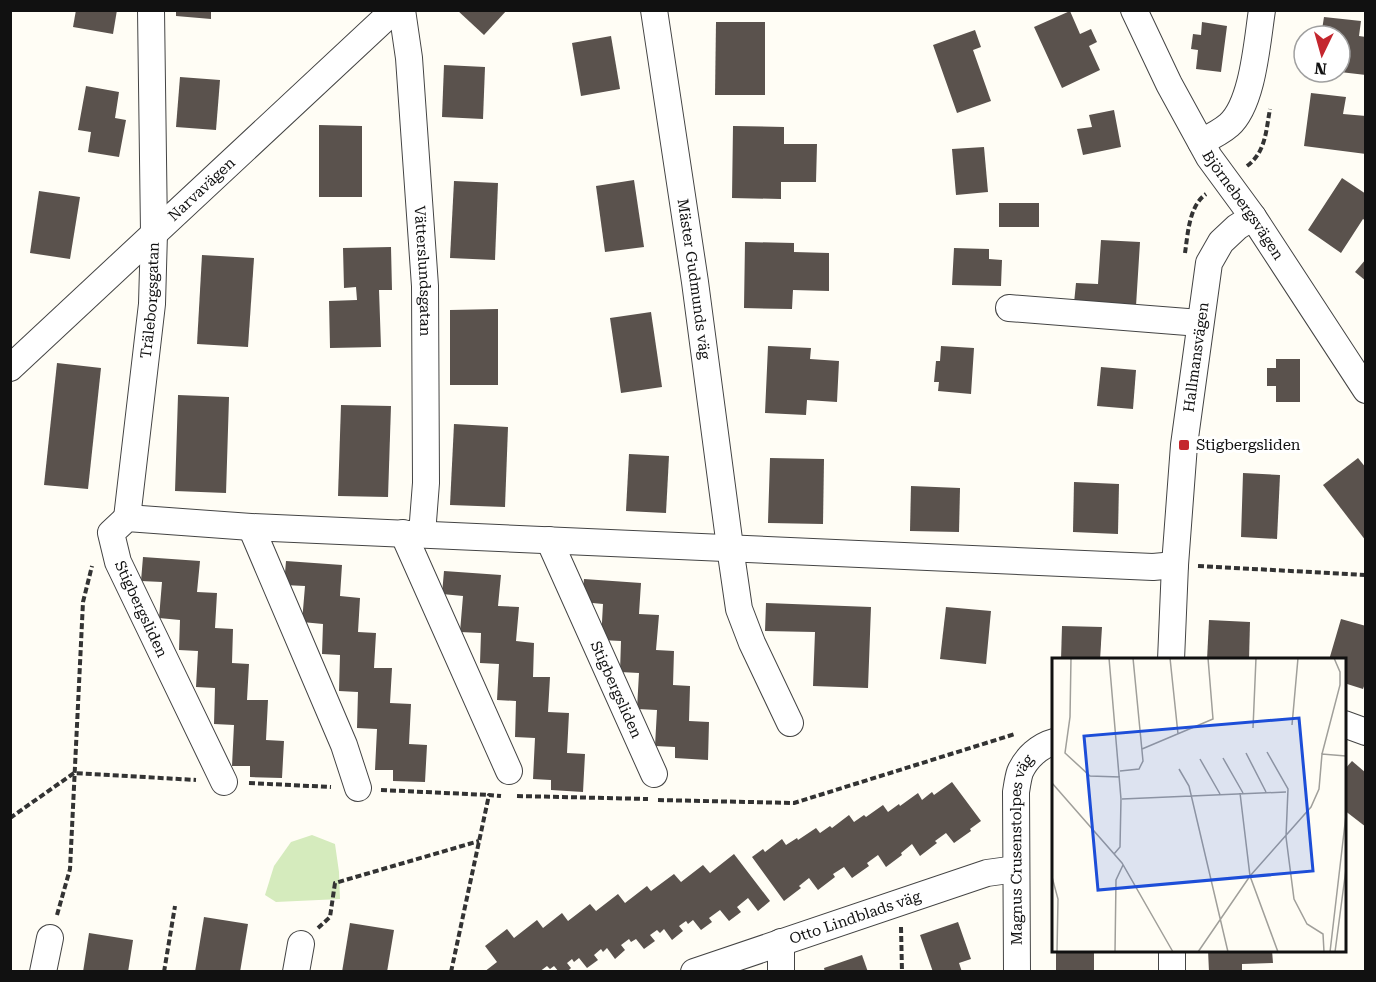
<svg xmlns="http://www.w3.org/2000/svg" width="1376" height="982" viewBox="0 0 1376 982" font-family="'Roboto Serif',serif">
  <rect width="100%" height="100%" fill="#fffdf5"/>
  <path fill="#d5ebbd" d="M312 835 335 844 339 872 340 899 276 902 265 895 274 866 291 842Z"/>
  <g fill="#5a524d">
    <path d="M76 10H117L113 34 73 27Z"/>
    <path d="M176 10H211V19L176 16Z"/>
    <path d="M457 10H507L484 35Z"/>
    <path d="M1070 11 1080 34 1091 29 1097 42 1089 46 1100 70 1062 88 1034 27Z"/>
    <path d="M1324 17 1361 21 1359 36 1366 37V75L1340 72V36H1321Z"/>
    <path d="M716 22H765V95H715Z"/>
    <path d="M1202 22 1227 26 1221 72 1196 69 1198 50 1191 49 1193 34 1201 35Z"/>
    <path d="M975 30 981 47 973 50 991 101 957 113 933 45Z"/>
    <path d="M611 36 620 89 581 96 572 43Z"/>
    <path d="M444 65 485 67 483 119 442 117Z"/>
    <path d="M180 77 220 80 216 130 176 127Z"/>
    <path d="M86 86 119 92 115 118 126 120 119 157 88 152 91 132 78 130Z"/>
    <path d="M1311 93 1346 97 1343 114 1366 116V154L1304 146Z"/>
    <path d="M1114 110 1121 147 1083 155 1077 129 1092 127 1089 115Z"/>
    <path d="M319 125 362 126V197H319Z"/>
    <path d="M733 126 784 127V144H817L816 182H781V199L732 198Z"/>
    <path d="M984 147 988 192 956 195 952 149Z"/>
    <path d="M1342 178 1366 194V221L1363 219 1341 253 1308 230Z"/>
    <path d="M634 180 644 247 605 252 596 186Z"/>
    <path d="M454 181 498 183 495 260 450 258Z"/>
    <path d="M39 191 80 197 70 259 30 253Z"/>
    <rect x="999" y="203" width="40" height="24"/>
    <path d="M1101 240 1140 242 1136 306 1074 303 1076 283 1098 284Z"/>
    <path d="M745 242 794 243V252L829 253V291L793 290 792 309 744 308Z"/>
    <path d="M391 247 392 290H379L381 347 330 348 329 301 357 300 356 287 344 288 343 248Z"/>
    <path d="M954 248 989 249V259L1002 260 1001 286 952 285Z"/>
    <path d="M202 255 254 258 248 347 197 344Z"/>
    <path d="M1366 259V281L1355 272Z"/>
    <path d="M498 309V385H450V310Z"/>
    <path d="M651 312 662 387 621 393 610 318Z"/>
    <path d="M768 346 811 348 810 359 839 361 837 402 807 400 806 415 765 413Z"/>
    <path d="M941 346 974 348 971 394 938 391 939 382H934L936 361H940Z"/>
    <path d="M1276 359H1300V402H1276V386H1267V368H1276Z"/>
    <path d="M57 363 101 368 88 489 44 485Z"/>
    <path d="M1101 367 1136 370 1133 409 1097 406Z"/>
    <path d="M178 395 229 397 226 493 175 491Z"/>
    <path d="M341 405 391 406 388 497 338 496Z"/>
    <path d="M454 424 508 427 505 507 450 505Z"/>
    <path d="M629 454 669 456 666 513 626 511Z"/>
    <path d="M770 458 824 459 823 524 768 523Z"/>
    <path d="M1358 458 1366 468V541L1323 485Z"/>
    <path d="M1243 473 1280 475 1277 539 1241 537Z"/>
    <path d="M1074 482 1119 484 1118 534 1073 532Z"/>
    <path d="M911 486 960 488 959 532 910 531Z"/>
    <path d="M143 557 200 561 197 592 217 593 215 628 233 629 232 663 249 664 247 700H268L266 740 284 741 282 778 250 777V766H232L234 725 214 724 215 688 196 687 198 651 179 650 180 620 159 618 162 582 141 581Z"/>
    <path d="M286 561 342 565 340 596 360 598 358 632 376 633 374 668H392L390 703 411 704 409 744 427 745 425 782 393 781V770H375L377 729 357 728 358 692 339 691 340 655 322 654 323 624 302 622 305 586 284 585Z"/>
    <path d="M444 571 501 575 498 606 519 607 516 641 534 643 533 677H550L548 712 569 713 567 753 585 754 583 792 551 790V780L533 779 535 738 515 737 516 701 497 700 499 664 480 663 481 633 460 632 463 596 442 594Z"/>
    <path d="M584 579 641 583 639 614 659 615 656 650 674 651 673 685 690 686 689 721 709 722 708 760 675 758V747L655 746 657 710 637 709 639 673 620 672 621 641 601 640 603 604 582 602Z"/>
    <path d="M766 603 871 607 868 688 813 686 815 632 765 631Z"/>
    <path d="M946 607 991 611 986 664 940 659Z"/>
    <path d="M1341 619 1366 626V681L1363 689 1344 683V660H1329Z"/>
    <path d="M1209 620 1250 622 1249 660H1207Z"/>
    <path d="M1062 626 1102 627 1100 660H1061Z"/>
    <path d="M1352 761 1366 773V827L1344 810V770Z"/>
    <path d="M952 782 981 821 970 829 971 831 954 843 946 833 935 841 937 843 920 856 912 844 901 853 902 855 886 867 878 855 867 863 869 866 852 878 844 867 833 874 835 877 818 890 809 878 799 886 801 888 784 901 752 857 763 849 765 852 782 839 786 845 797 838 798 840 816 828 820 833 830 826 832 828 849 815 854 822 864 815 866 817 883 805 888 812 899 804 900 806 918 793 922 800 932 792 934 795Z"/>
    <path d="M734 854 770 901 758 911 748 898 737 907 741 912 729 921 720 910 709 918 712 922 701 930 693 920 688 924 686 921 679 926 683 931 672 940 664 929 660 933 657 930 650 935 655 941 644 949 636 939 631 942 629 939 621 945 625 950 615 959 607 948 603 952 601 949 594 955 598 960 587 968 579 958 574 962 572 959 567 963 571 968 567 972H559L554 966 550 969 547 966 539 972H484L497 962 485 946 507 929 514 938 537 920 543 928 562 913 568 921 590 904 596 911 618 894 625 903 647 886 651 891 674 874 681 882 703 865 710 873Z"/>
    <path d="M204 917 248 924 240 972H195Z"/>
    <path d="M958 922 971 959 959 963 962 972H933L920 935Z"/>
    <path d="M350 923 394 930 387 972H342Z"/>
    <path d="M89 933 133 940 128 972H83Z"/>
    <rect x="1056" y="950" width="38" height="22"/>
    <path d="M1208 950H1272L1273 963 1242 964V972H1209Z"/>
    <path d="M862 955 868 972H825L824 968Z"/>
  </g>
  <g fill="none" stroke-linecap="round" stroke-linejoin="round">
    <g stroke="#444" stroke-width="28">
      <g id="minor">
        <path id="s1" d="M402 10 409 58 425 286 426 483 422 534"/>
        <path id="s2" d="M654 10 695 282 730 547 739 609 752 643 790 723"/>
        <path id="s3" d="M1134 10 1169 84 1209 157 1253 217 1366 390"/>
        <path d="M1201 142C1211 137 1221 132 1229 125 1253 104 1257 42 1262 10"/>
        <path d="M1009 308 1200 323"/>
        <path id="s4" d="M10 368 394 10"/>
        <path id="s5" d="M127 518 152 304 154 233 151 10"/>
        <path d="M251 527 344 745 358 788"/>
        <path d="M403 533 509 771"/>
        <path id="s6" d="M549 540 654 774"/>
        <path id="s7" d="M1171 660 1175 565 1184 445 1209 263 1221 242 1237 227 1253 217"/>
        <path d="M1344 724 1366 732"/>
        <path d="M224 782 118 562 111 533 127 518 251 527 1153 567 1175 565"/>
        <path d="M781 942V972"/>
        <path d="M1172 950V972"/>
        <path d="M43 972 50 938"/>
        <path d="M296 972 301 944"/>
        <path id="s8" d="M694 972 987 873 1016 869"/>
        <path id="s9" d="M1017 972 1016 792C1017 786 1018 778 1020 772 1026 758 1039 746 1054 742"/>
      </g>
    </g>
    <g stroke="#333" stroke-width="4" stroke-dasharray="6 3" stroke-linecap="butt">
      <path d="M1247 166C1266 152 1266 130 1270 109"/>
      <path d="M1185 253C1188 233 1189 206 1206 194"/>
      <path d="M1198 566 1366 575"/>
      <path d="M249 783 331 787"/>
      <path d="M381 790 489 795V794"/>
      <path d="M517 796 648 799"/>
      <path d="M658 800 794 803 1015 734"/>
      <path d="M10 818 74 773 196 780"/>
      <path d="M57 915 70 869 83 602 92 566"/>
      <path d="M901 927 902 972"/>
      <path d="M318 928 330 917 335 883 479 841"/>
      <path d="M164 972 175 906"/>
      <path d="M451 972 489 795 501 796"/>
    </g>
    <use href="#minor" stroke="#fff" stroke-width="26"/>
  </g>
  <rect fill="#c4262e" stroke="#fff" stroke-width="2" x="1178" y="439" width="12" height="12" rx="3"/>
  <g text-anchor="middle" dominant-baseline="central" stroke-width="6" stroke-linejoin="round" paint-order="stroke">
    <g font-size="15" fill="#111" stroke="#fff">
      <text stroke="none"><textPath href="#s4" startOffset="262">Narvavägen</textPath></text>
      <text stroke="none"><textPath href="#s3" startOffset="224">Björnebergsvägen</textPath></text>
      <text stroke="none"><textPath href="#s1" startOffset="262">Vätterslundsgatan</textPath></text>
      <text stroke="none"><textPath href="#s2" startOffset="272">Mäster Gudmunds väg</textPath></text>
      <text stroke="none"><textPath href="#s5" startOffset="219">Träleborgsgatan</textPath></text>
      <text stroke="none"><textPath href="#s7" startOffset="304">Hallmansvägen</textPath></text>
      <text transform="translate(141 609) rotate(65)">Stigbergsliden</text>
      <text stroke="none"><textPath href="#s6" startOffset="164">Stigbergsliden</textPath></text>
      <text stroke="none"><textPath href="#s9" startOffset="123">Magnus Crusenstolpes väg</textPath></text>
      <text stroke="none"><textPath href="#s8" startOffset="170">Otto Lindblads väg</textPath></text>
    </g>
    <g font-size="15" fill="#111" stroke="#fff" text-anchor="start">
      <text x="1196" y="445">Stigbergsliden</text>
    </g>
  </g>
  <g transform="translate(1052 658)">
    <rect width="294" height="294" fill="#fffdf5"/>
    <path fill="none" stroke="#a09f9a" stroke-width="1.5" d="M19 0 18 59 13 95 38 118 68 119M57 0 69 141 68 189 62 196M118 0 126 76M240 67 246 0M201 70 204 0M90 91 161 61 156 0M215 94 236 131 234 179 242 241 255 266 271 276 272 294M194 95 214 134M270 96 288 27V14L282 0M171 100 191 135M148 101 168 136M127 111 137 128 176 294M68 113 87 111 91 103 81 0M0 125 70 205 121 294M188 135 198 218 226 294M70 141 234 134M0 219 6 241 5 294M63 294 64 222 71 207M146 294 198 218 259 149 267 131 270 96 294 98M278 294 294 157M283 294 294 211"/>
    <path fill="#1d4ed8" fill-opacity="0.15" stroke="#1d4ed8" stroke-width="3" d="M247 60 261 213 46 232 32 78Z"/>
    <rect width="294" height="294" fill="none" stroke="#111" stroke-width="3"/>
  </g>
  <rect width="1376" height="982" fill="none" stroke="#111111" stroke-width="24"/>
  <g transform="translate(1322 54) rotate(185)"><circle r="28" fill="#ffffff" stroke="#a0a0a0" stroke-width="1.5"/>
  <path d="M0-4.5L10 22L0 15L-10 22Z" fill="#c4262e"/>
  <text y="-9" font-size="16" font-weight="bold" text-anchor="middle" fill="#111111">N</text>
  </g>
</svg>
